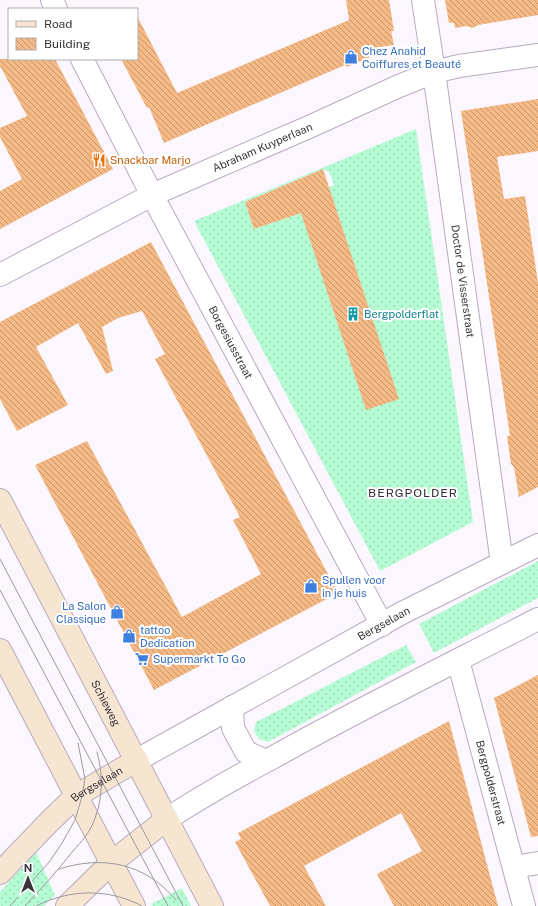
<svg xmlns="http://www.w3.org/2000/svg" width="538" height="906" viewBox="0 0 538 906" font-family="'Public Sans',sans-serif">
  <defs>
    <pattern id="grass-dots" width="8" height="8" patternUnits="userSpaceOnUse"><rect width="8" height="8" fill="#b5fbd3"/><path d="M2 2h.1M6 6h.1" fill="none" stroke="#9cd8b6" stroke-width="1.8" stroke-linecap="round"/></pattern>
    <pattern id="building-back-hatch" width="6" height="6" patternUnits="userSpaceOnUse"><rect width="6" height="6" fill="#f5b985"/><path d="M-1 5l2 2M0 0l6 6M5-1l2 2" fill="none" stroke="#c7976e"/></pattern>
  </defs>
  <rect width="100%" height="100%" fill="#fcf6fe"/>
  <g fill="url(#grass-dots)" fill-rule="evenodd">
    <path d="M416 129 473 522 380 571 194 221ZM320 170H324L329 172 334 185 329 187 301 213 254 229 245 202Z"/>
    <path d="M538 561V598L434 653 419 624Z"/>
    <path d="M406 645 416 662 268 742 259 739 254 731 256 722Z"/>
    <path d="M36 852 55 895 44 906H0V892Z"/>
    <path d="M182 888 191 906H152L151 904Z"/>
  </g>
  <g fill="url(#building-back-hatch)">
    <path d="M346 0H389L394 31H391L394 45 366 49 370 57 347 67 345 65 164 143 149 107 147 108 121 59H137V16L177 93 349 20Z"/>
    <path d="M445 0H538V15L478 25 473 28 466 26 455 28 454 23H449Z"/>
    <path d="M0 59H55L113 169 0 229V191L22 179 0 137V128L27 116 0 66Z"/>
    <path d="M538 99V151L497 157 504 199 525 196 538 283V487L519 497 514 467 511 464 507 436H510L461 111Z"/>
    <path d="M323 169 399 399 366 410 301 213 254 229 245 202Z"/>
    <path d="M151 242 338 593 154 690 35 465 87 441 182 617 261 574 233 520 240 517 155 359 165 354 142 311 118 318 102 327 113 371 106 374 78 323 36 347 68 405 17 431 0 399V322Z"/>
    <path d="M538 675V836L531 837 494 698Z"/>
    <path d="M449 721 498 906H394L377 874 422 851 401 813 304 866 326 906H270L235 842 241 839 238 833Z"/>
  </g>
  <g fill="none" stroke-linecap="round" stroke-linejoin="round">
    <g stroke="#b8abbd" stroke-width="24">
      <g id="minor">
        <path d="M52 0 56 9"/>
        <path id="s1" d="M423 0 434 72 502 563"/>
        <path id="s2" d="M82 59 152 195 382 625"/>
        <path id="s3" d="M0 275 152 195 309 127 399 86 434 72 459 66 538 55"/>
        <path id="s4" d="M458 660 524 906"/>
        <path d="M232 707 233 728 246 752 266 761"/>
        <path id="s5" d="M137 760 402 613 538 545"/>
        <path d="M167 819C201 797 236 777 272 758 359 709 449 665 538 619"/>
        <path d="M514 867 538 863"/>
      </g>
    </g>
    <g stroke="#b8abbd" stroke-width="24">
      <g id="secondary">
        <path id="s6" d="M0 500 212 906"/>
        <path d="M0 650 134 906"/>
        <path id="s7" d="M0 873 50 821 76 796 137 760"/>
        <path d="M67 906 111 863 167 819"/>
      </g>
    </g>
    <use href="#minor" stroke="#fff" stroke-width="22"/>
    <use href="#secondary" stroke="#f6e5d1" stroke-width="22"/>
    <g stroke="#9e989f" stroke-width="1">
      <path d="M0 559 183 906"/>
      <path d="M0 590 168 906"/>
      <path d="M59 869C103 855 145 863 176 900"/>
      <path d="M10 906 50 861 62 843 75 820 81 800 85 779 78 743"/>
      <path d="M25 906C42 888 58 870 73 851 82 841 91 831 95 818 103 798 103 773 97 752"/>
      <path d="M36 906C70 889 108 888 142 906"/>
    </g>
  </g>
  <defs>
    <g id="shop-bare" transform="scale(1.08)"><path d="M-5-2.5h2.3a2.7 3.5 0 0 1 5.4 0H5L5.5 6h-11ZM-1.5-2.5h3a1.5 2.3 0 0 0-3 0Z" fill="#3f7fe0" stroke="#fff" stroke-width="2.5" paint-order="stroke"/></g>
    <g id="restaurant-bare" transform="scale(1.08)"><path d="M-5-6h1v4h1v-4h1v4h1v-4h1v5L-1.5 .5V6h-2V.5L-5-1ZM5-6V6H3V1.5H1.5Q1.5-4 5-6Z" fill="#e8710a" stroke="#fff" stroke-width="2.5" paint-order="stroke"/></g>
    <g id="building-bare" transform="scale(1.08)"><path d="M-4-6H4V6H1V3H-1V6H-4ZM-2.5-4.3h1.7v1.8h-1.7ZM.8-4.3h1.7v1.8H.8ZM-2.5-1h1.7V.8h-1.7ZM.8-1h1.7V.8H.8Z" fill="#0f9aa8" stroke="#fff" stroke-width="2.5" paint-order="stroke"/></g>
    <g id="supermarket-bare" transform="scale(1.08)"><path d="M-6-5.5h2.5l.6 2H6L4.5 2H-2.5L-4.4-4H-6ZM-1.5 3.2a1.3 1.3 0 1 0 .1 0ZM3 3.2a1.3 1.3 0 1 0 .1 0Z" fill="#3f7fe0" stroke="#fff" stroke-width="2.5" paint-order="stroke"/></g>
  </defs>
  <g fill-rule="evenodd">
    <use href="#shop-bare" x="351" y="57"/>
    <use href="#restaurant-bare" x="99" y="160"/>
    <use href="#building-bare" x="353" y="314"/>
    <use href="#shop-bare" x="311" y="586"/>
    <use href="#shop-bare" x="117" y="612"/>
    <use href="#shop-bare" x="129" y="636"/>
    <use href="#supermarket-bare" x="142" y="659"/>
  </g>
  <g text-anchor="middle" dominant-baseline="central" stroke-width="4" stroke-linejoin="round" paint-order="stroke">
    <g font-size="11" fill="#366cbe" stroke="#fff" text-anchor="start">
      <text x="362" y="51">Chez Anahid<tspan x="362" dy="13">Coiffures et Beauté</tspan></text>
      <text x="322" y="580">Spullen voor<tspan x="322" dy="13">in je huis</tspan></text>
      <text x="106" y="606" text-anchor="end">La Salon<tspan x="106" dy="13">Classique</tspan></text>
      <text x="140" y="630">tattoo<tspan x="140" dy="13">Dedication</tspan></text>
      <text x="153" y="659">Supermarkt To Go</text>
    </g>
    <g font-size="11" fill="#39333a" stroke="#fff">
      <text stroke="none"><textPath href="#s3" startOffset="292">Abraham Kuyperlaan</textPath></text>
      <text stroke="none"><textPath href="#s1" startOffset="284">Doctor de Visserstraat</textPath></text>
      <text stroke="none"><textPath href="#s2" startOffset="320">Borgesiusstraat</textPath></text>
      <text stroke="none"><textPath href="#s5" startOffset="282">Bergselaan</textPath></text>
      <text stroke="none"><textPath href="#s6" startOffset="229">Schieweg</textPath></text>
      <text stroke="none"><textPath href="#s4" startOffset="127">Bergpolderstraat</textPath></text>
      <text stroke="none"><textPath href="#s7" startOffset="132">Bergselaan</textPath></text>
    </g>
    <g font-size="11" fill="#c56008" stroke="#fff" text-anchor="start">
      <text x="110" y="160">Snackbar Marjo</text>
    </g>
    <g font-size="11" fill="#0d838f" stroke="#fff" text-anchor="start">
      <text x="364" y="314">Bergpolderflat</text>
    </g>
    <g font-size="12" letter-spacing="1" fill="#372c3b" stroke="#fff">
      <text x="413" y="493">BERGPOLDER</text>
    </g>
  </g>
  <rect x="8" y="8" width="130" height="52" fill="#ffffff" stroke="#b0adb0"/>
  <rect x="16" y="21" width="20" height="6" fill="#f6e5d1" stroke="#b0adb0"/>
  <text x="44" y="28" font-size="12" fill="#39333a">Road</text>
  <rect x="16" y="38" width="20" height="12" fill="url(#building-back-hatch)" stroke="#b0adb0"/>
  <text x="44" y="48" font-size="12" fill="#39333a">Building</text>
  <g transform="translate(28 878)" stroke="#ffffff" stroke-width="3" paint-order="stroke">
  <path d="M0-3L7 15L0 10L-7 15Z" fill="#39333a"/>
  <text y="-6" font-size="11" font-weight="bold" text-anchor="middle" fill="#39333a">N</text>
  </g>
</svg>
